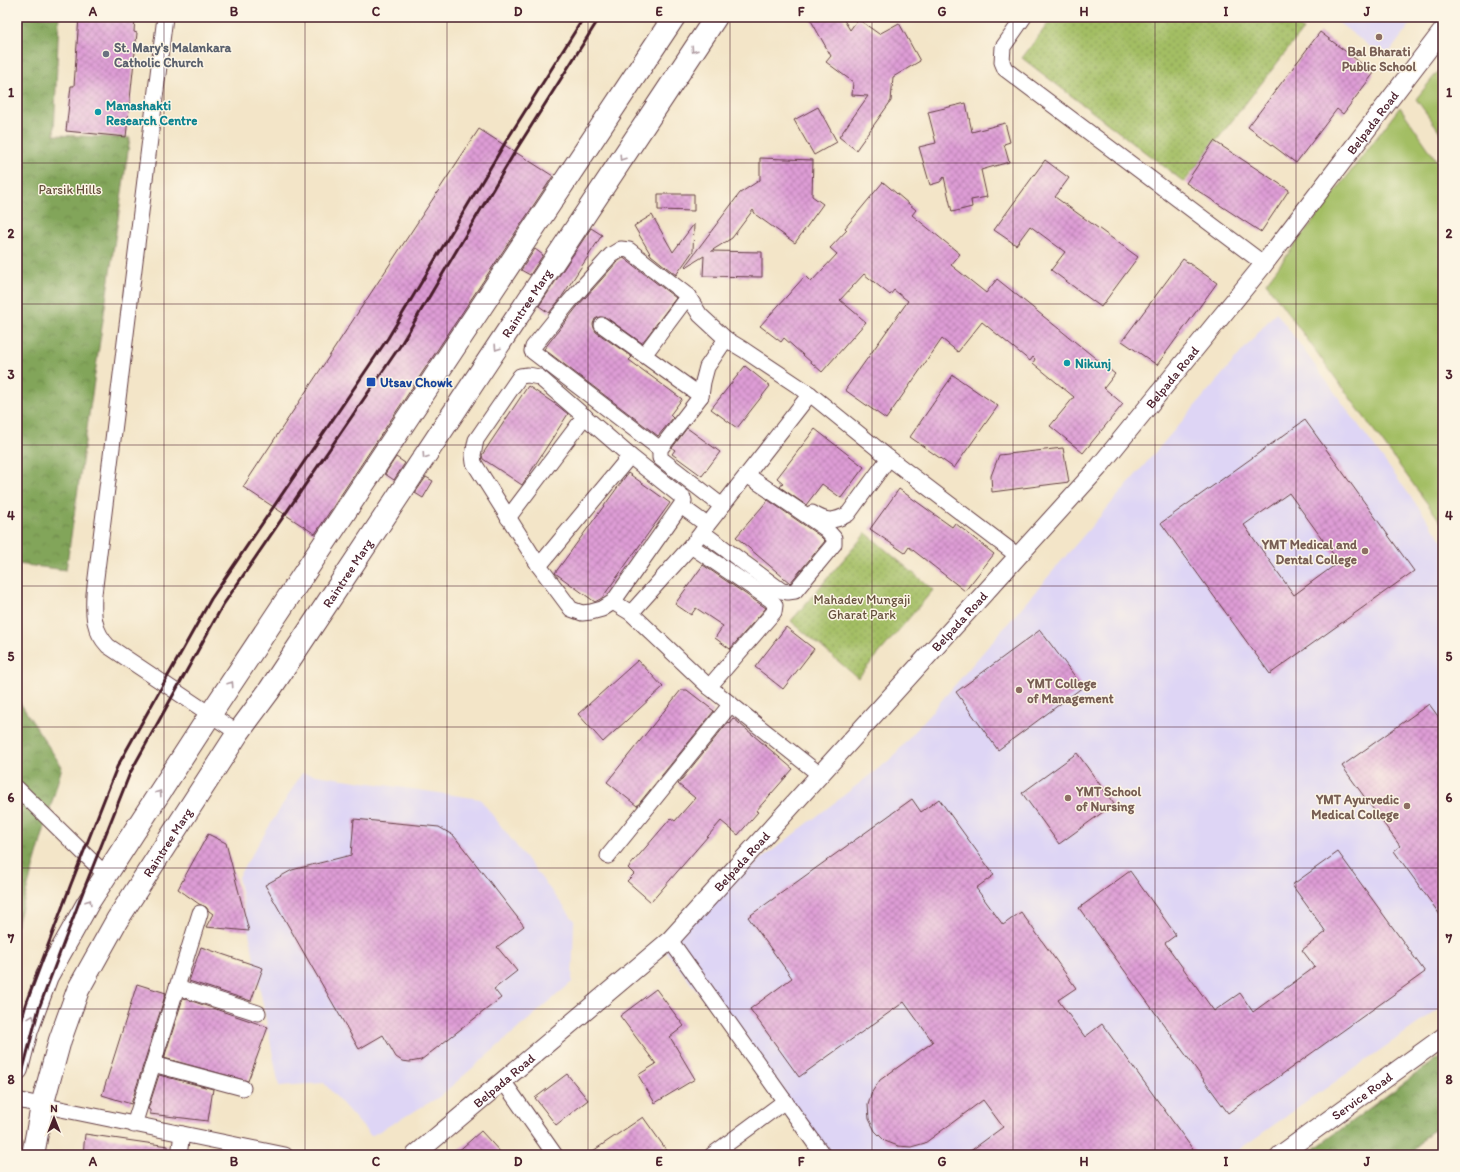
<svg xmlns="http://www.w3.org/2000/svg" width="1460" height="1172" viewBox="0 0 1460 1172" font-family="Itim,sans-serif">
  <defs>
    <pattern id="forest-crowns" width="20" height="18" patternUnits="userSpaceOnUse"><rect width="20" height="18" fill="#82a55a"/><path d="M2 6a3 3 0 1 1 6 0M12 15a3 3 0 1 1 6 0" fill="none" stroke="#6c864b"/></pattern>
    <pattern id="park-dots" width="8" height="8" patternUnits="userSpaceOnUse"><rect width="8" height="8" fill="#a3be64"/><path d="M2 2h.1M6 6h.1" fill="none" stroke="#879a53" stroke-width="1.8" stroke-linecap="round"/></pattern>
    <pattern id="building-cross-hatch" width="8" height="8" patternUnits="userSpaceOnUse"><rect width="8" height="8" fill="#de9dd6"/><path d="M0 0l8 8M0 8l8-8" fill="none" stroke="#b67fae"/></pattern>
  </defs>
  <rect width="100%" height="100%" fill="#fcf5e5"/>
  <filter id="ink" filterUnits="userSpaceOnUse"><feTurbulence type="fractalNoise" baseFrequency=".025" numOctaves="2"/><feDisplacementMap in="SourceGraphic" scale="8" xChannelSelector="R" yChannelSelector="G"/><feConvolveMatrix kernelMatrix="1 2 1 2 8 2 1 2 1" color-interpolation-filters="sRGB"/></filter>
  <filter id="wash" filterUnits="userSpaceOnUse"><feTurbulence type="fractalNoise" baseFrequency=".012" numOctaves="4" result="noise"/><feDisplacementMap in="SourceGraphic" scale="16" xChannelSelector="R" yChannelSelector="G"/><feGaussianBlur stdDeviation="0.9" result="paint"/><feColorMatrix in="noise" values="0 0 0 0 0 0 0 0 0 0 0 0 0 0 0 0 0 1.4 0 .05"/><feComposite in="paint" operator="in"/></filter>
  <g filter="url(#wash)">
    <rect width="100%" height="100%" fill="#f3e5c8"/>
    <g fill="#ded5f5">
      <path d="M1331 17H1416L1385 58Z"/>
      <path d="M1276 312 1443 541V1006L1231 1155H825L657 940 892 758Z"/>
      <path d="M302 773 480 799 574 920 572 982 439 1097 371 1136 324 1083 279 1086 238 877Z"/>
    </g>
    <g fill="#a3be64" stroke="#766e48">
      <path d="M1443 65V136L1416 99Z"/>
      <path d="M1400 107 1443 170V525L1266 283Z"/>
    </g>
    <g fill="url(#forest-crowns)" stroke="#666242">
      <path d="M17 17H59L54 135 130 138 66 570 17 564Z"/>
      <path d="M17 698 62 767 17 925Z"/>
      <path d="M1443 1054V1124L1422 1140 1412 1155H1306Z"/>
    </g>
    <g fill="url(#park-dots)" stroke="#766e48">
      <path d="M1053 17H1286L1303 30 1184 182 1022 58Z"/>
      <path d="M866 533 933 590 858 678 791 621Z"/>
    </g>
    <g id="blocks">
      <g fill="url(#building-cross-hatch)" fill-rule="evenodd">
        <path d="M79 17H135L134 32 137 33 126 137 66 131 71 86H74Z"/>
        <path d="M809 17H842L850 30 858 19 879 34 899 23 920 61 893 77 891 101 856 150 839 137 868 96 852 95 853 82 826 62 831 56Z"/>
        <path d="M1320 32 1374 73 1343 114 1337 109 1296 163 1248 127Z"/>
        <path d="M966 103 972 132 1005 123 1010 142 1004 144 1009 162 981 170 987 197 971 200 972 207 952 212 944 177 940 182 930 185 919 147 936 143 928 112Z"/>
        <path d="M818 107 837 142 814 155 794 120Z"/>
        <path d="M479 129 553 176 315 534 243 487Z"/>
        <path d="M1214 141 1289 190 1261 232 1186 183Z"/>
        <path d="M760 158 813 160 812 196 823 204 795 243 756 215 753 210 732 238 711 251 762 252V277L703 276 704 256 686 267 685 266 740 193 760 180Z"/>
        <path d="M1045 160 1069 178 1055 197 1138 257 1101 307 1051 270 1065 252 1030 226 1016 245 994 230Z"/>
        <path d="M883 182 916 210 912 215 960 254 951 265 986 293 997 279 1115 374 1104 388 1123 404 1083 453 1050 426 1074 397 1033 363 1035 359 1033 357 1030 361 982 322 958 352 942 339 886 419 845 390 908 301 894 290 890 295 864 274 840 300 866 322 822 372 784 338 781 342 760 326 805 276 811 282 837 254 830 248 847 230 845 228Z"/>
        <path d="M658 194H694V211L658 210Z"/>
        <path d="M652 215 673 252 694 224 693 251 676 275 651 255 634 226Z"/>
        <path d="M591 228 602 235 561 298 549 313 539 306Z"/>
        <path d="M535 249 543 255 530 275 521 270Z"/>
        <path d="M623 258 625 259 676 298 642 343 607 318 599 317 595 319 593 324 594 328 596 332 632 357 629 360 682 399 670 415 673 418 658 436 544 349 577 307 617 262Z"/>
        <path d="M1183 259 1217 283 1157 365 1122 341Z"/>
        <path d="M745 366 770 386 737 428 711 409Z"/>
        <path d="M953 375 998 406 954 468 910 437Z"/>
        <path d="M528 386 558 406 568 414 522 485 483 459 482 455Z"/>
        <path d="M1305 420 1414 571 1270 674 1161 523ZM1289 493 1339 562 1294 595 1244 525Z"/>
        <path d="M687 428 720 452 702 476 672 454 675 450 672 448Z"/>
        <path d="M815 429 864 467 841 498 822 484 806 505 780 487 783 483 777 478Z"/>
        <path d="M1063 448 1069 482 992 492 991 476 999 455Z"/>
        <path d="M396 457 405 463 394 480 385 474Z"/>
        <path d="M628 473 670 503 602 598 595 602 555 573Z"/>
        <path d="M426 477 433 481 423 498 415 493Z"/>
        <path d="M899 489 952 527 955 523 994 554 965 591 909 547 905 553 870 529Z"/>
        <path d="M768 500 820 536 825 541 790 583 736 537Z"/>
        <path d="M703 565 766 608 730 649 715 638 723 626 696 608 691 615 675 604Z"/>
        <path d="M786 627 814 649 783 689 755 667Z"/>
        <path d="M1040 630 1083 687 998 750 956 692Z"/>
        <path d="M638 660 663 687 603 742 578 714Z"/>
        <path d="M681 690H687L714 711 637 806 607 782Z"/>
        <path d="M1429 704 1443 723V919L1394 851 1400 846 1342 766Z"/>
        <path d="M733 718 793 769 756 811 758 812 738 835 721 821 651 902 627 881 634 874 628 868 671 818 675 821 695 798 678 784 728 722 729 723Z"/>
        <path d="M1077 753 1114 804 1059 844 1022 793Z"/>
        <path d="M912 799 921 812 939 799 994 875 976 888 1003 925 1021 912 1076 988 1058 1000 1085 1037 1102 1024 1197 1155H965L1003 1127 983 1100 925 1143 911 1147 898 1146 885 1141 875 1131 869 1119 868 1105 872 1092 880 1080 933 1042 904 1002 799 1077 750 1009 792 978 748 917Z"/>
        <path d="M354 819 439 827 454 836 524 926 497 947 517 971 494 989 501 998 421 1060 410 1062 402 1061 396 1057 383 1035 359 1049 265 885 292 870 351 855Z"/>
        <path d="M208 834 226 843 249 931 206 927 213 914 209 911 206 907 199 904 178 889Z"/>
        <path d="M1338 852 1425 972 1228 1113 1079 908 1130 871 1176 935 1165 943 1214 1011 1240 993 1253 1012 1315 967 1302 950 1326 932 1292 885Z"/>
        <path d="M201 947 263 968 251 1001 189 981Z"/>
        <path d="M137 984 166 993 131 1104 102 1095Z"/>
        <path d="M656 989 684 1026 670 1037 695 1079 655 1103 638 1075 656 1064 620 1016Z"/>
        <path d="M183 998 268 1027 248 1081 164 1058Z"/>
        <path d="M567 1074 588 1100 556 1125 535 1098Z"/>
        <path d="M159 1075 213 1089 208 1121 150 1114V1110L148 1109Z"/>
        <path d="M643 1117 670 1155H587Z"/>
        <path d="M481 1131 503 1155H454Z"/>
        <path d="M85 1134 168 1146V1155H83Z"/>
      </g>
    </g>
  </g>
  <g filter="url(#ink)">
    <use href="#blocks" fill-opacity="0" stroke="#633d43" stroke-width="1"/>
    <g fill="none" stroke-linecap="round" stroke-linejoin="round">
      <g stroke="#633d43" stroke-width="17">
        <g id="minor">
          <path d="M165 17 94 594C93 615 93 630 108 646L238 733"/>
          <path d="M1024 17 1003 47 1002 62 1005 69 1264 264"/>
          <path d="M602 325 701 396"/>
          <path d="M644 355 688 296"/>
          <path d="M810 394 691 546 631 613 709 687 819 774"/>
          <path d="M660 449 532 351 533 347 570 301 611 255 621 249 629 250 688 296 700 315 726 339 744 350 810 394 889 458 1018 556"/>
          <path d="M681 506 707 525"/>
          <path d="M722 506 660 458V449L701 396 703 382 707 367 726 339"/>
          <path d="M812 513C826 522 834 522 848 514L889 458"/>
          <path d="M508 518 585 416"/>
          <path d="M702 532 782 591 788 592 795 591 834 544V538L826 529 747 475"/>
          <path d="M691 546 771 600 775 605 774 612 709 687"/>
          <path d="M539 566 474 463 473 455 476 440 520 376 528 375 539 377 630 456"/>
          <path d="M613 602 684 501 683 498 630 456 539 566 571 609 582 613 591 612 602 609 613 602 631 613"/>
          <path d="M17 788 106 875"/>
          <path d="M608 856 731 704"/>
          <path d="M670 940 823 1155"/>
          <path d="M177 987 258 1013"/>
          <path d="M153 1064 243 1088"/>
          <path d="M503 1081 555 1155"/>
          <path d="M17 1100 285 1155"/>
          <path d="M134 1125 200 913"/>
          <path d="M179 1155 182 1134"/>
          <path d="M712 1155 785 1101"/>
        </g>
      </g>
      <g stroke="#633d43" stroke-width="20">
        <g id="tertiary">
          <path id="s1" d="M415 1155 670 940 1098 468 1264 264 1443 30"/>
          <path id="s2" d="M1280 1155 1443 1037"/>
        </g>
      </g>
      <g stroke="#633d43" stroke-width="24">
        <g id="primary">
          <path d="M17 1069 27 1030 47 976 88 903 210 715 674 17"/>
          <path id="s3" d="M33 1155 42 1106 60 1040 78 990 117 920 238 733 269 691 716 17"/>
        </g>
      </g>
      <use href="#minor" stroke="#fff" stroke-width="15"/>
      <use href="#tertiary" stroke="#fff" stroke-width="18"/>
      <use href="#primary" stroke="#fff" stroke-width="22"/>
      <g stroke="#4a1f2b" stroke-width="3">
        <path d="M17 1037 26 1004 71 884 117 767 211 599 388 338 505 143 584 17"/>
        <path d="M17 1092 39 1008 84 889 130 773 223 605 400 346 516 150 600 17"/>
      </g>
    </g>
    <defs><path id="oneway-chevron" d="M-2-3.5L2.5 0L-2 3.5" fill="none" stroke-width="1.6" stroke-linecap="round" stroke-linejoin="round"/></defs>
    <g stroke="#ae9aa0">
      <use href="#oneway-chevron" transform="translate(694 50) rotate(124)"/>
      <use href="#oneway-chevron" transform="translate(622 158) rotate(124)"/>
      <use href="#oneway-chevron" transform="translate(497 348) rotate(123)"/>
      <use href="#oneway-chevron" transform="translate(425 456) rotate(124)"/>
      <use href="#oneway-chevron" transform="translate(231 684) rotate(-56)"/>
      <use href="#oneway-chevron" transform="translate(159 793) rotate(-57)"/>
      <use href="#oneway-chevron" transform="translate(89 902) rotate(-58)"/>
      <use href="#oneway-chevron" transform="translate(32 1018) rotate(-70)"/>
    </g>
  </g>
  <path fill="none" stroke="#4a1f2b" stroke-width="1" stroke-opacity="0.55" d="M164 17V1155M305 17V1155M447 17V1155M588 17V1155M730 17V1155M872 17V1155M1013 17V1155M1155 17V1155M1296 17V1155M17 163H1443M17 304H1443M17 445H1443M17 586H1443M17 727H1443M17 868H1443M17 1009H1443"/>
  <g fill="#8d6e63" stroke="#fcf5e5" stroke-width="1.5">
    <circle cx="1379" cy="37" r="4"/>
    <circle cx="1365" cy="551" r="4"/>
    <circle cx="1019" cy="690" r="4"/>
    <circle cx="1068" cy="798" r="4"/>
    <circle cx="1407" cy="806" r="4"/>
  </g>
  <circle fill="#6b7280" stroke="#fcf5e5" stroke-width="1.5" cx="106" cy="54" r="4"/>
  <g fill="#0f9aa8" stroke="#fcf5e5" stroke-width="1.5">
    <circle cx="98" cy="112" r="4"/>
    <circle cx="1067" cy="363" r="4"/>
  </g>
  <rect fill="#1a4fb4" stroke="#fcf5e5" stroke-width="1.5" x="366" y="377" width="10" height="10" rx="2"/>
  <g text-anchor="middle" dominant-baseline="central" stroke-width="3" stroke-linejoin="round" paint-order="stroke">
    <g font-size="13" font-weight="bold" fill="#5b616d" stroke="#fcf5e5" text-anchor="start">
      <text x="114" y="47">St. Mary's Malankara<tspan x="114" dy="15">Catholic Church</tspan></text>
    </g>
    <g font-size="13" font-weight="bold" fill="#785e54" stroke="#fcf5e5" text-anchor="end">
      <text x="1379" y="51" text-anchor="middle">Bal Bharati<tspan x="1379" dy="15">Public School</tspan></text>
      <text x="1357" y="544">YMT Medical and<tspan x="1357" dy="15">Dental College</tspan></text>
      <text x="1027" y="683" text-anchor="start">YMT College<tspan x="1027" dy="15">of Management</tspan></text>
      <text x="1076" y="791" text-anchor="start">YMT School<tspan x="1076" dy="15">of Nursing</tspan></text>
      <text x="1399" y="799">YMT Ayurvedic<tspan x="1399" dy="15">Medical College</tspan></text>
    </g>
    <g font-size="13" font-weight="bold" fill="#0d838f" stroke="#fcf5e5" text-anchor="start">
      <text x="106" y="105">Manashakti<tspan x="106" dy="15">Research Centre</tspan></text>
      <text x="1075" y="363">Nikunj</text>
    </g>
    <g font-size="13" fill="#4a1f2b" stroke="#fcf5e5">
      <text stroke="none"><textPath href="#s1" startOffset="1412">Belpada Road</textPath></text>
      <text stroke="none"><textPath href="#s3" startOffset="992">Raintree Marg</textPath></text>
      <text stroke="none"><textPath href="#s1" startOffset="1088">Belpada Road</textPath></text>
      <text stroke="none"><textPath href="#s3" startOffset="668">Raintree Marg</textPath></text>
      <text stroke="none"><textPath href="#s1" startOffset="764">Belpada Road</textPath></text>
      <text stroke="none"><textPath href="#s3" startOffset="344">Raintree Marg</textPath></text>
      <text stroke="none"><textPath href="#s1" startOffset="440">Belpada Road</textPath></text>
      <text stroke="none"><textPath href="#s1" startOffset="116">Belpada Road</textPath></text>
      <text stroke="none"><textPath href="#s2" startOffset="101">Service Road</textPath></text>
    </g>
    <g font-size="13" fill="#654f3c" stroke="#fcf5e5">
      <text x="70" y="189">Parsik Hills</text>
      <text x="862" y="599">Mahadev Mungaji<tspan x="862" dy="15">Gharat Park</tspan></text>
    </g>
    <g font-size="13" font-weight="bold" fill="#164399" stroke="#fcf5e5" text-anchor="start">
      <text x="380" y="382">Utsav Chowk</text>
    </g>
  </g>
  <rect width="1460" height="1172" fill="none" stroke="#fcf5e5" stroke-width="44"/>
  <g transform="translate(54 1118)" stroke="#fcf5e5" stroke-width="3" paint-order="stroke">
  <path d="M0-3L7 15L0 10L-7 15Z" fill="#4a1f2b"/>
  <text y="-6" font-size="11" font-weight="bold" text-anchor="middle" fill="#4a1f2b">N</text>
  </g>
  <rect x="22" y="22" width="1416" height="1128" fill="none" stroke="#4a1f2b" stroke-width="1.5"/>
  <g font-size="13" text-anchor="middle" font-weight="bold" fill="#4a1f2b">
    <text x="93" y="16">A</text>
    <text x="234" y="16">B</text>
    <text x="376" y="16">C</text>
    <text x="518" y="16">D</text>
    <text x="659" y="16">E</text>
    <text x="801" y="16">F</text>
    <text x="942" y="16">G</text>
    <text x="1084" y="16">H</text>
    <text x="1226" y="16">I</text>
    <text x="1367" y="16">J</text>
    <text x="11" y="97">1</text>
    <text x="1449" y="97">1</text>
    <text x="11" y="238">2</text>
    <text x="1449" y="238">2</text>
    <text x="11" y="379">3</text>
    <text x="1449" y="379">3</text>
    <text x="11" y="520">4</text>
    <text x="1449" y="520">4</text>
    <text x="11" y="661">5</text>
    <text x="1449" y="661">5</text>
    <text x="11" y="802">6</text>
    <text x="1449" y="802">6</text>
    <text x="11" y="943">7</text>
    <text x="1449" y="943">7</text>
    <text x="11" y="1084">8</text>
    <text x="1449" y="1084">8</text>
    <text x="93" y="1166">A</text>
    <text x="234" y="1166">B</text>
    <text x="376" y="1166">C</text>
    <text x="518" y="1166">D</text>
    <text x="659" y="1166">E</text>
    <text x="801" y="1166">F</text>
    <text x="942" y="1166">G</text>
    <text x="1084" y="1166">H</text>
    <text x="1226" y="1166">I</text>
    <text x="1367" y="1166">J</text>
  </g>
</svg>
